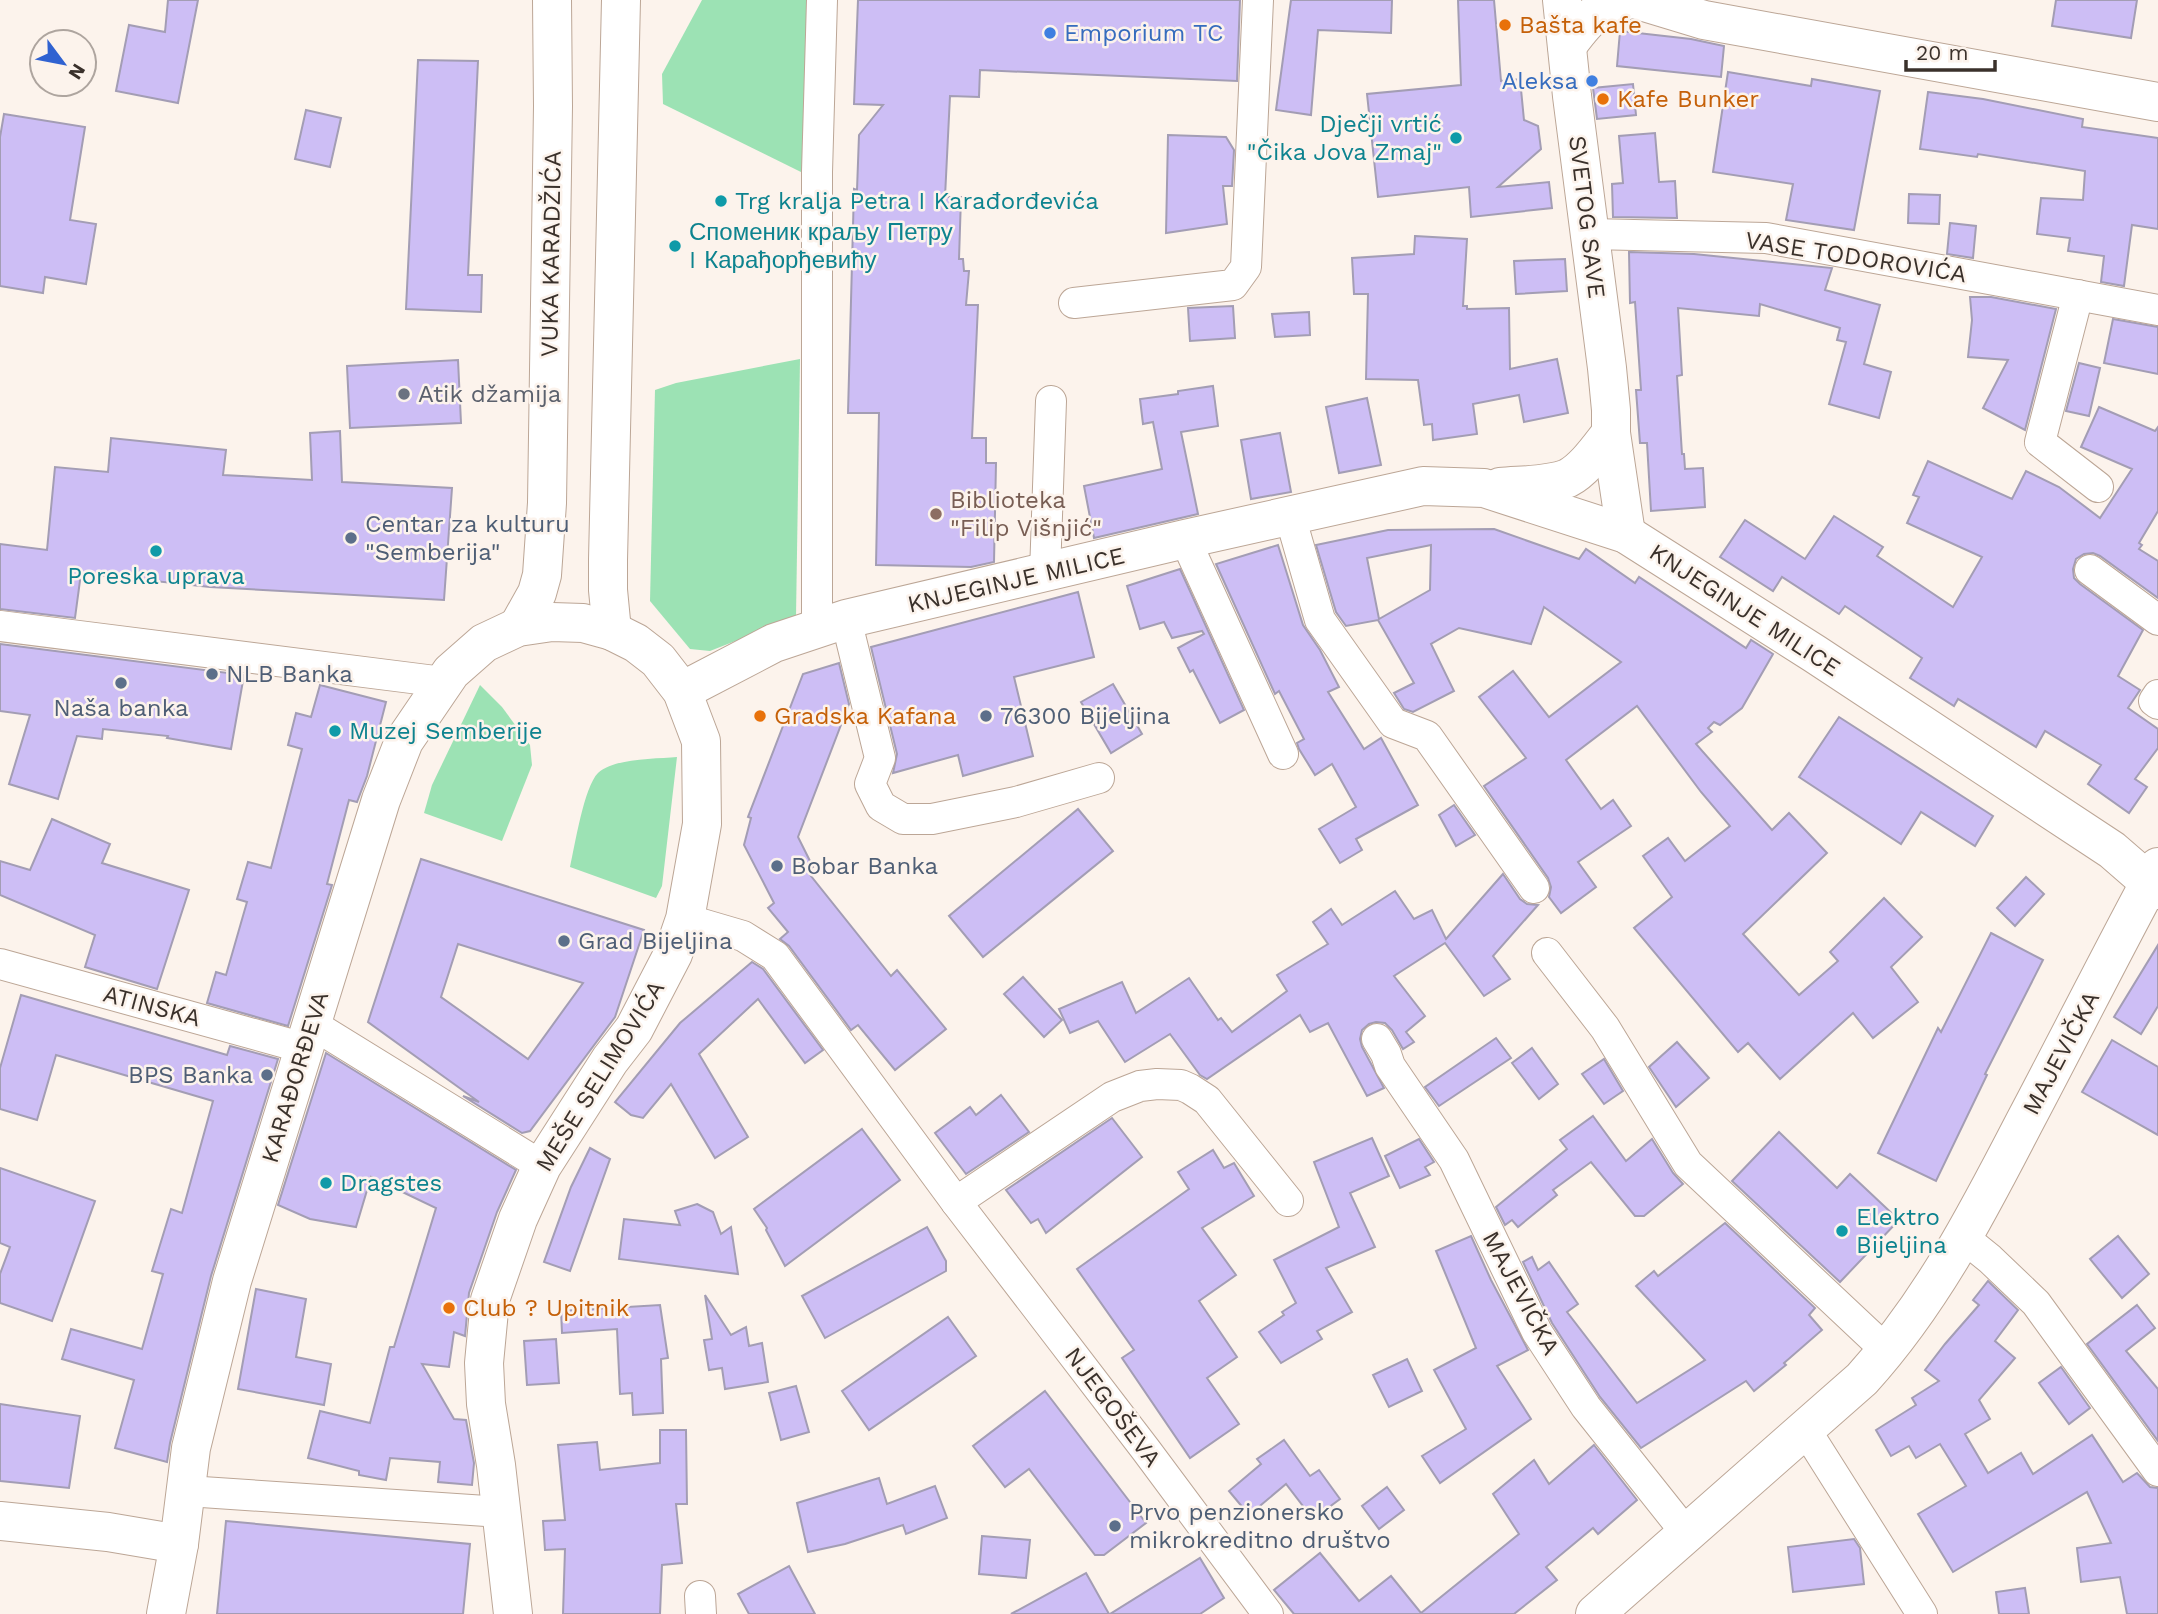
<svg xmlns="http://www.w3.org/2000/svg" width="2158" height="1614" viewBox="0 0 2158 1614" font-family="'Work Sans',sans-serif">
  <rect width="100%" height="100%" fill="#fcf3ec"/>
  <g fill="#9ce2b4">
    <path d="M702 0H811L805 174 663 104 662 74Z"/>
    <path d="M800 359 796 617 710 651 690 649 650 601 655 390 676 383Z"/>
    <path d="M480 685 502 707 530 745 532 765 502 841 424 813 432 785Z"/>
    <path d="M677 757 662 886 656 898 570 867C575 845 584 787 598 773 614 758 656 759 677 757Z"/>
  </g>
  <g fill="#cdbef5" stroke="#a39db4" stroke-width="2" fill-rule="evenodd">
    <path d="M168 0H198L178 103 116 91 129 25 165 32Z"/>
    <path d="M858 0H1240L1237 81 980 70 979 97 950 96 945 197H961L959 259H963L964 271H969L966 305H978L972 438H986V463H996L994 562 971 567 876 565 879 413H848L854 189 857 190 859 135 883 105 854 104Z"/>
    <path d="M1291 0H1392L1391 33 1318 30 1311 115 1276 110Z"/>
    <path d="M1458 0H1494L1501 81 1520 79 1524 120 1538 126 1541 149 1498 187 1549 182 1552 208 1471 217 1469 187 1378 197 1367 94 1461 85Z"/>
    <path d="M2056 0H2137L2131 38 2052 26Z"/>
    <path d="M1620 31 1691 39 1724 46 1721 77 1617 66Z"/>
    <path d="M418 60 478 61 468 275H482L481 312 406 309Z"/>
    <path d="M1728 72 1811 86 1812 79 1880 91 1854 230 1786 220 1793 184 1713 172Z"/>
    <path d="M1633 84 1636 115 1597 119 1593 88Z"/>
    <path d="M1928 92 1983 99 2083 119 2082 127 2158 138V229L2132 225 2124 286 2101 282 2104 256 2068 251 2070 238 2037 234 2041 198 2083 200 2085 171 1978 154 1977 157 1920 149Z"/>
    <path d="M306 110 341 118 330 167 295 159Z"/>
    <path d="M4 114 85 127 70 220 96 224 86 284 45 277 43 293 0 286V137Z"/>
    <path d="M1655 133 1659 182 1675 181 1677 218 1613 217 1612 184 1623 183 1619 136Z"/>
    <path d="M1168 135 1226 137 1234 150 1232 186H1223L1227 224 1166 233Z"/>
    <path d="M1909 194 1940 195 1939 224 1908 223Z"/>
    <path d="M1950 223 1976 226 1973 258 1947 254Z"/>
    <path d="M1415 236 1467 239 1463 306H1467V309L1509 308 1510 369 1557 359 1568 413 1524 422 1519 395 1473 404 1477 434 1433 440 1432 424 1424 425 1418 380 1366 379 1368 294H1354L1352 258 1414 254Z"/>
    <path d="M1629 252 1694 254 1832 268 1825 290 1880 305 1864 364 1891 372 1879 418 1829 404 1846 342 1837 340 1840 328 1760 304 1759 316 1678 308 1682 375 1677 376 1682 454H1684L1685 469 1703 468 1705 507 1651 511 1647 443H1640L1636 390H1641L1635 302 1630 303Z"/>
    <path d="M1565 259 1567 291 1516 294 1514 261Z"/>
    <path d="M1970 297H1991L2056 309 2025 430 1983 408 2008 360 1968 357 1972 320Z"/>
    <path d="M1233 306 1235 338 1190 341 1188 308Z"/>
    <path d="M1309 312 1310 335 1275 337 1272 314Z"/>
    <path d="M2113 319 2158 327V374L2104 363Z"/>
    <path d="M458 360 461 423 350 428 347 366Z"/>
    <path d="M2079 363 2100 368 2089 416 2066 411Z"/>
    <path d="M1213 386 1218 426 1181 432 1198 514 1094 538 1084 486 1162 469 1153 422 1143 424 1140 399 1178 394V391Z"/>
    <path d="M1367 398 1381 465 1339 473 1326 407Z"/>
    <path d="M2099 407 2155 431 2158 427V511L2139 543 2142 545 2139 549 2158 561V598L2100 556 2093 553 2084 554 2076 559 2073 569 2074 578 2080 584 2143 630 2118 676 2140 690 2128 708 2158 729V748L2135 779 2147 787 2129 813 2088 784 2101 765 2045 731 2036 747 1958 699 1954 706 1910 678 1922 658 1845 606 1839 614 1782 577 1773 591 1720 557 1745 520 1805 559 1834 516 1883 547 1877 556 1953 607 1982 557 1907 523 1919 497 1913 495 1928 461 2012 499 2026 471 2059 487 2100 518 2132 469 2081 447Z"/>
    <path d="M340 431 342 482 452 488 444 600 210 587 81 573 75 618 0 609V544L47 550 55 467 108 472 111 438 226 450 223 475 312 480 310 433Z"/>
    <path d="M1280 433 1291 492 1251 499 1241 440Z"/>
    <path d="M1494 529 1579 559 1586 549 1635 583 1639 577 1746 648 1751 640 1773 654 1742 708 1720 725 1714 722 1708 728 1712 732 1696 744 1772 830 1789 813 1827 853 1743 934 1799 995 1838 961 1830 952 1884 898 1922 937 1891 967 1918 1002 1873 1038 1853 1013 1780 1079 1748 1043 1738 1052 1634 928 1672 897 1643 856 1668 838 1685 861 1730 826 1701 792 1637 706 1566 760 1601 809 1613 800 1631 826 1578 862 1596 887 1561 913 1549 897 1551 887 1548 878 1484 786 1526 758 1479 697 1513 671 1549 717 1621 662 1544 607 1531 644 1459 628 1431 644 1454 691 1413 712 1404 709 1394 693 1414 683 1378 620 1346 626 1336 612 1316 545 1388 530ZM1431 545 1430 590 1379 619 1367 558Z"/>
    <path d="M1278 545 1303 625 1320 650 1339 687 1328 692 1364 749 1381 738 1418 805 1356 839 1362 850 1340 863 1319 829 1356 807 1332 764 1315 775 1299 749 1297 743 1304 739 1279 691 1275 694 1216 564Z"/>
    <path d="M1180 569 1244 710 1220 723 1193 670 1190 672 1178 648 1204 634 1202 631 1172 638 1164 622 1140 629 1127 586Z"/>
    <path d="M1078 592 1094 657 1014 677 1033 756 963 776 958 755 893 773 897 754 871 647Z"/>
    <path d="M0 644 244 675 231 749 167 738 168 736 103 729 102 739 77 736 58 799 9 784 30 715 0 711Z"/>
    <path d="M839 663 849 704 798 837 813 867 807 871 891 976 897 970 946 1029 895 1070 858 1025 851 1030 789 946 780 939 788 932 768 908 774 903 744 845 751 818 748 817 803 674Z"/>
    <path d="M1113 684 1142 734 1111 753 1081 702Z"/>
    <path d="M320 685 386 702 367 776 357 802 349 800 327 884 332 885 288 1026 207 1003 216 972 226 975 247 902 237 899 248 862 271 868 302 749 288 745 296 713 311 717Z"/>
    <path d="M1839 717 1993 816 1975 846 1921 812 1901 844 1799 777Z"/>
    <path d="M1454 805 1475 835 1456 846 1439 815Z"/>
    <path d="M1078 809 1113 851 983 957 949 916Z"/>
    <path d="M52 819 110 844 102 863 189 890 157 989 85 967 95 935 0 895V861L30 870Z"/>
    <path d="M421 859 644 930 615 1017 530 1131 522 1133 463 1096 479 1102 368 1022ZM458 944 583 983 528 1059 441 997Z"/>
    <path d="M1503 874 1520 899 1527 904 1538 905 1493 956 1510 979 1484 996 1445 943 1394 976 1425 1016 1406 1032 1414 1042 1403 1049 1392 1030 1385 1023 1376 1022 1369 1024 1362 1030 1360 1039 1362 1047 1384 1088 1367 1096 1328 1023 1310 1032 1300 1015 1207 1079 1200 1075 1170 1034 1125 1062 1098 1021 1070 1033 1059 1009 1122 982 1136 1013 1189 978 1218 1020 1221 1018 1232 1032 1287 991 1277 975 1328 944 1313 922 1331 909 1342 925 1395 891 1414 919 1432 910 1446 939Z"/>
    <path d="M2026 877 2044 894 2015 926 1997 908Z"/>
    <path d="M1991 933 2043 960 1985 1074 1987 1075 1936 1181 1878 1153 1938 1028 1941 1032Z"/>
    <path d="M2158 945V1006L2141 1034 2114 1017Z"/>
    <path d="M752 962 763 969 823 1050 805 1063 758 999 699 1054 748 1137 715 1158 671 1084 643 1118 631 1115 615 1102 680 1023Z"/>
    <path d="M1023 977 1062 1020 1044 1037 1004 994Z"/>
    <path d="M21 995 227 1055 230 1046 278 1059 211 1276 170 1443 167 1462 115 1448 134 1380 62 1359 71 1329 142 1349 163 1274 152 1271 171 1209 182 1213 213 1101 56 1055 37 1120 0 1109V1068Z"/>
    <path d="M1496 1038 1511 1058 1439 1106 1425 1087Z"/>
    <path d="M2112 1040 2158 1067V1135L2082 1092Z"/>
    <path d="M1677 1042 1709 1078 1676 1107 1649 1067Z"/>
    <path d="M1532 1048 1558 1084 1539 1099 1512 1063Z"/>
    <path d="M326 1053 516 1170 497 1212 469 1293 465 1336 454 1332 449 1367 422 1364 454 1419 466 1420 474 1463 472 1485 438 1482 440 1462 390 1458 386 1480 359 1475V1471L308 1458 320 1411 370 1423 390 1347H394L436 1208 371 1177 356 1227 310 1219 278 1205Z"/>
    <path d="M1604 1059 1623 1091 1604 1104 1582 1074Z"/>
    <path d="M1001 1095 1029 1132 966 1174 935 1133 970 1107 976 1115Z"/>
    <path d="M1593 1116 1626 1161 1652 1139 1673 1173 1683 1184 1644 1216H1635L1591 1162 1553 1190 1557 1195 1518 1227 1512 1220 1505 1225 1496 1207 1567 1149 1560 1140Z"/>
    <path d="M1112 1118 1142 1157 1046 1233 1038 1219 1031 1223 1006 1190Z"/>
    <path d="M862 1129 900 1180 785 1266 766 1230 767 1228 754 1209Z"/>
    <path d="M1779 1132 1837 1188 1850 1174 1899 1220 1840 1282 1732 1181Z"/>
    <path d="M1372 1138 1389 1176 1350 1193 1375 1247 1326 1268 1352 1312 1317 1331 1322 1339 1281 1363 1259 1332 1284 1315 1282 1312 1296 1303 1274 1260 1339 1227 1314 1162Z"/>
    <path d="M1419 1139 1434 1162 1425 1167 1430 1175 1400 1188 1385 1156Z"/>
    <path d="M590 1148 610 1159 570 1271 544 1262 571 1187Z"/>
    <path d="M1213 1150 1224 1168 1234 1163 1254 1196 1202 1228 1236 1275 1199 1301 1237 1357 1207 1378 1239 1424 1190 1458 1122 1358 1134 1350 1077 1269 1189 1189 1178 1172Z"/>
    <path d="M0 1168 95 1201 52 1321 0 1303V1274L10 1247 0 1243Z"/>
    <path d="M697 1204 713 1212 721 1234 731 1227 738 1274 619 1259 624 1219 680 1225 675 1211Z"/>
    <path d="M1725 1223 1815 1308 1809 1315 1822 1330 1784 1363 1786 1365 1754 1391 1746 1381 1641 1448 1600 1397 1552 1323 1523 1262 1532 1257 1538 1270 1549 1262 1578 1304 1567 1312 1637 1403 1705 1360 1636 1286 1654 1271 1658 1276Z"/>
    <path d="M927 1227 946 1261V1271L825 1338 802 1296Z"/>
    <path d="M1471 1236 1491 1280 1528 1350 1497 1366 1531 1419 1440 1483 1422 1456 1466 1429 1434 1370 1476 1348 1436 1251Z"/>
    <path d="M2118 1236 2149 1274 2122 1298 2090 1259Z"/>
    <path d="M1988 1281 2018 1310 1995 1341 2015 1358 1979 1400 1990 1419 1965 1434 1988 1473 2021 1453 2033 1474 2092 1435 2123 1482 2137 1473 2150 1487 2158 1488V1614H2127L2120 1577 2081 1582 2077 1548 2111 1543 2087 1492 1953 1572 1918 1514 1966 1486 1940 1444 1916 1458 1909 1446 1891 1456 1876 1430 1916 1405 1912 1398 1939 1381 1925 1370 1945 1344 1979 1305 1973 1300Z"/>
    <path d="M256 1289 306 1299 296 1357 331 1364 324 1405 238 1389Z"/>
    <path d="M705 1295 731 1335 746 1327 749 1346 762 1343 768 1382 725 1389 722 1368 709 1370 704 1340 712 1339Z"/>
    <path d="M660 1305 668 1358 661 1359 663 1413 633 1415 632 1393 620 1394 617 1329 562 1333 561 1311Z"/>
    <path d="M2137 1305 2155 1328 2126 1351 2158 1389V1441L2087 1344Z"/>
    <path d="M948 1317 976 1356 869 1430 842 1391Z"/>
    <path d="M556 1339 559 1383 527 1385 524 1341Z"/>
    <path d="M1407 1359 1422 1391 1389 1407 1373 1375Z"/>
    <path d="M2061 1367 2090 1408 2069 1424 2039 1383Z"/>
    <path d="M796 1386 809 1432 781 1440 769 1393Z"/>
    <path d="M1045 1391 1146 1523 1104 1555H1095L1029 1469 1005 1487 973 1446Z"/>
    <path d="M0 1404 80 1416 69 1488 0 1481Z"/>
    <path d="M660 1430H686L687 1504H676L682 1563 662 1565 660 1614H563L565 1549 545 1550 543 1521 565 1520 558 1445 597 1442 600 1470 660 1463Z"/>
    <path d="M1284 1440 1310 1476 1319 1470 1340 1499 1313 1519 1286 1484 1249 1515 1229 1491 1261 1464 1257 1459Z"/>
    <path d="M1594 1445 1637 1500 1598 1534 1593 1528 1546 1567 1557 1580 1514 1614H1294L1274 1590 1320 1553 1359 1601 1391 1576 1421 1613 1519 1534 1493 1494 1534 1460 1549 1484Z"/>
    <path d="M879 1478 887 1504 935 1486 947 1518 906 1534 903 1525 845 1544 808 1552 797 1503Z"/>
    <path d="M1387 1487 1404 1510 1379 1529 1362 1506Z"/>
    <path d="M226 1521 470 1544 463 1614H217Z"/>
    <path d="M982 1536 1030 1540 1026 1578 979 1574Z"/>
    <path d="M1854 1539 1860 1548 1864 1584 1793 1592 1788 1547Z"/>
    <path d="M1200 1558 1224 1598 1200 1614H1110Z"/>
    <path d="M789 1566 815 1614H749L738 1594Z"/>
    <path d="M1086 1573 1109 1614H1011Z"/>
    <path d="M2025 1588 2029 1614H1999L1996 1592Z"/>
  </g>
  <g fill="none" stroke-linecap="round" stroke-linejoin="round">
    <g stroke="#bca696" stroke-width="32">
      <g id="street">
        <path d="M1590 234 1766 238 2158 310"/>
        <path d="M2078 295 2040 442 2098 487"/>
        <path d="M1074 303 1233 285 1246 267 1258 0"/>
        <path d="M1290 516 1320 620 1393 723 1427 736 1534 888"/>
        <path d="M1185 539 1283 754"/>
        <path d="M2090 570 2158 620"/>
        <path d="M1045 573 1051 401"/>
        <path d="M846 619 880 758 870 784 881 806 903 819H932L1016 802 1099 778"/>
        <path d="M0 626 443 682"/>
        <path d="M817 628V172L822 0"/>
        <path d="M2158 695 2154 701 2158 704"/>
        <path d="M685 919 743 936 775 956 956 1202 1146 1450 1268 1614"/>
        <path d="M1547 953 1605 1028 1688 1164 1887 1351"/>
        <path d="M0 964 304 1048"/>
        <path d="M312 1024 542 1166"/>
        <path d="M1377 1039 1386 1054 1390 1066 1454 1160 1537 1332 1586 1407 1687 1534"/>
        <path d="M956 1202 1112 1097 1140 1086 1157 1084 1181 1085 1190 1089 1207 1100 1288 1201"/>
        <path d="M1964 1238 1990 1259 2036 1303 2158 1471"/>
        <path d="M1805 1429 1922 1614"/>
        <path d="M187 1491 501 1512"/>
        <path d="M700 1596 701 1614"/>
      </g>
    </g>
    <g stroke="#bca696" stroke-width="40">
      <g id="secondary">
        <path d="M1562 0 1572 96 1607 368 1611 410V433L1626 534"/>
        <path d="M1638 0 1704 20 2158 102"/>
        <path d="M1567 46C1587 19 1594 10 1627 0"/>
        <path d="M1500 487C1521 485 1548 486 1568 478 1585 469 1599 448 1611 433"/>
        <path d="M518 627 537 593 542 575 547 503 553 106 552 0"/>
        <path d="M612 631 608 590V560L621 0"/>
        <path d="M682 691 774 643 846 619 1185 539 1423 486 1484 488 1626 534 1815 654 2112 850 2158 890"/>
        <path d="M0 1521 108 1532 179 1544"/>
        <path d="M166 1614 179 1544 191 1448 232 1281 381 800 404 741 451 672 484 643 518 627 552 622 583 623 612 631 636 643 658 660 682 691 701 741 702 824 685 919 673 954 634 1029 610 1060 542 1166 518 1219 490 1300 484 1363 486 1404 496 1465 513 1614"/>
        <path d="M1595 1614 1862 1379C1931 1303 1977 1214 2024 1123 2069 1038 2112 952 2158 867"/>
      </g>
    </g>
    <use href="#street" stroke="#fff" stroke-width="30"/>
    <use href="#secondary" stroke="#fff" stroke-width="38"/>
  </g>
  <g fill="#e8710a" stroke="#fcf3ec" stroke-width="2.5">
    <circle cx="1505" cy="25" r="7"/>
    <circle cx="1603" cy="99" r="7"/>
    <circle cx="760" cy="716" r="7"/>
    <circle cx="449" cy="1308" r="7"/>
  </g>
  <g fill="#3f7fe0" stroke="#fcf3ec" stroke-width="2.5">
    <circle cx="1050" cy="33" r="7"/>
    <circle cx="1592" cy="81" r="7"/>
  </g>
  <g fill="#0f9aa8" stroke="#fcf3ec" stroke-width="2.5">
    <circle cx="1456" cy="138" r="7"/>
    <circle cx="721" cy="201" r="7"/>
    <circle cx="675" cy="246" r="7"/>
    <circle cx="156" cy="551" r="7"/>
    <circle cx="335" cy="731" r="7"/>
    <circle cx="326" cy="1183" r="7"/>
    <circle cx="1842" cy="1231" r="7"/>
  </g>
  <circle fill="#6b7280" stroke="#fcf3ec" stroke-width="2.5" cx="404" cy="394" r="7"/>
  <circle fill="#8d6e63" stroke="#fcf3ec" stroke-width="2.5" cx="936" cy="514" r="7"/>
  <g fill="#5c6f8a" stroke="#fcf3ec" stroke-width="2.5">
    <circle cx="351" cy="538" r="7"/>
    <circle cx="212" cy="674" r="7"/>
    <circle cx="121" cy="683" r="7"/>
    <circle cx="986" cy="716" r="7"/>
    <circle cx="777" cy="866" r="7"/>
    <circle cx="564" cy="941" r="7"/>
    <circle cx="267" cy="1075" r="7"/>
    <circle cx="1115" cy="1526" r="7"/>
  </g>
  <g text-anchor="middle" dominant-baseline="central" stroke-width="5" stroke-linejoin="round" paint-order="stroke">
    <g font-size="24" fill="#c56008" stroke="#fcf3ec" text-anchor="start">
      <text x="1519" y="25">Bašta kafe</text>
      <text x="1617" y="99">Kafe Bunker</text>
      <text x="774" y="716">Gradska Kafana</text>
      <text x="463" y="1308">Club ? Upitnik</text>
    </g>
    <g font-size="24" fill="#366cbe" stroke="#fcf3ec" text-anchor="start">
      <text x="1064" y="33">Emporium TC</text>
      <text x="1578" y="81" text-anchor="end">Aleksa</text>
    </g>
    <g font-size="24" fill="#0d838f" stroke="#fcf3ec" text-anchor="start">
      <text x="1442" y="124" text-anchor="end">Dječji vrtić<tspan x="1442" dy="28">"Čika Jova Zmaj"</tspan></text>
      <text x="735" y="201">Trg kralja Petra I Karađorđevića</text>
      <text x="689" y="232">Споменик краљу Петру<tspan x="689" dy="28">I Карађорђевићу</tspan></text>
      <text x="156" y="576" text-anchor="middle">Poreska uprava</text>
      <text x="349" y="731">Muzej Semberije</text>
      <text x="340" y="1183">Dragstes</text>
      <text x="1856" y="1217">Elektro<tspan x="1856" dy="28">Bijeljina</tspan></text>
    </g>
    <g font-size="24" fill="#3a312b" stroke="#fcf3ec">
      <text transform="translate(1587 217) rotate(83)">SVETOG SAVE</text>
      <text transform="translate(551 254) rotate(-89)">VUKA KARADŽIĆA</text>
      <text transform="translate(1856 257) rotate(9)">VASE TODOROVIĆA</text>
      <text transform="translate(1016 580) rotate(-13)">KNJEGINJE MILICE</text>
      <text transform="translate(1745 610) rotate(33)">KNJEGINJE MILICE</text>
      <text transform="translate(152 1006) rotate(15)">ATINSKA</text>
      <text transform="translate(2061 1053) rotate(-62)">MAJEVIČKA</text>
      <text transform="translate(600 1076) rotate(-58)">MEŠE SELIMOVIĆA</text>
      <text transform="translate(295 1077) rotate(-73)">KARAĐORĐEVA</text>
      <text transform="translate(1521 1293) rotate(62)">MAJEVIČKA</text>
      <text transform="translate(1113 1407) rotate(53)">NJEGOŠEVA</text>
    </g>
    <g font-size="24" fill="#5b616d" stroke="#fcf3ec" text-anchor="start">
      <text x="418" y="394">Atik džamija</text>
    </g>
    <g font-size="24" fill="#785e54" stroke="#fcf3ec" text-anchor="start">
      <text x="950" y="500">Biblioteka<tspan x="950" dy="28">"Filip Višnjić"</tspan></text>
    </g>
    <g font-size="24" fill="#4e5e75" stroke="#fcf3ec" text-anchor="start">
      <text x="365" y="524">Centar za kulturu<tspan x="365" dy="28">"Semberija"</tspan></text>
      <text x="226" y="674">NLB Banka</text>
      <text x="121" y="708" text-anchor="middle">Naša banka</text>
      <text x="1000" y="716">76300 Bijeljina</text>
      <text x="791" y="866">Bobar Banka</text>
      <text x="578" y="941">Grad Bijeljina</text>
      <text x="253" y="1075" text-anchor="end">BPS Banka</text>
      <text x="1129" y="1512">Prvo penzionersko<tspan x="1129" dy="28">mikrokreditno društvo</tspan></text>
    </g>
  </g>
  <g transform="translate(63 63) rotate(122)"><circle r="33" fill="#fcf3ec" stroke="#aea59f" stroke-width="2"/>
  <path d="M0-5L12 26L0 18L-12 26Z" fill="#3062d1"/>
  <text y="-10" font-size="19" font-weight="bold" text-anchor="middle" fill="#3a312b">N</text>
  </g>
  <path d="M1906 60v10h89v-10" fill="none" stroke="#3a312b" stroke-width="3.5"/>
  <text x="1916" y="60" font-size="21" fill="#3a312b" stroke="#fcf3ec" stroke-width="5" paint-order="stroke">20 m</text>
</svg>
